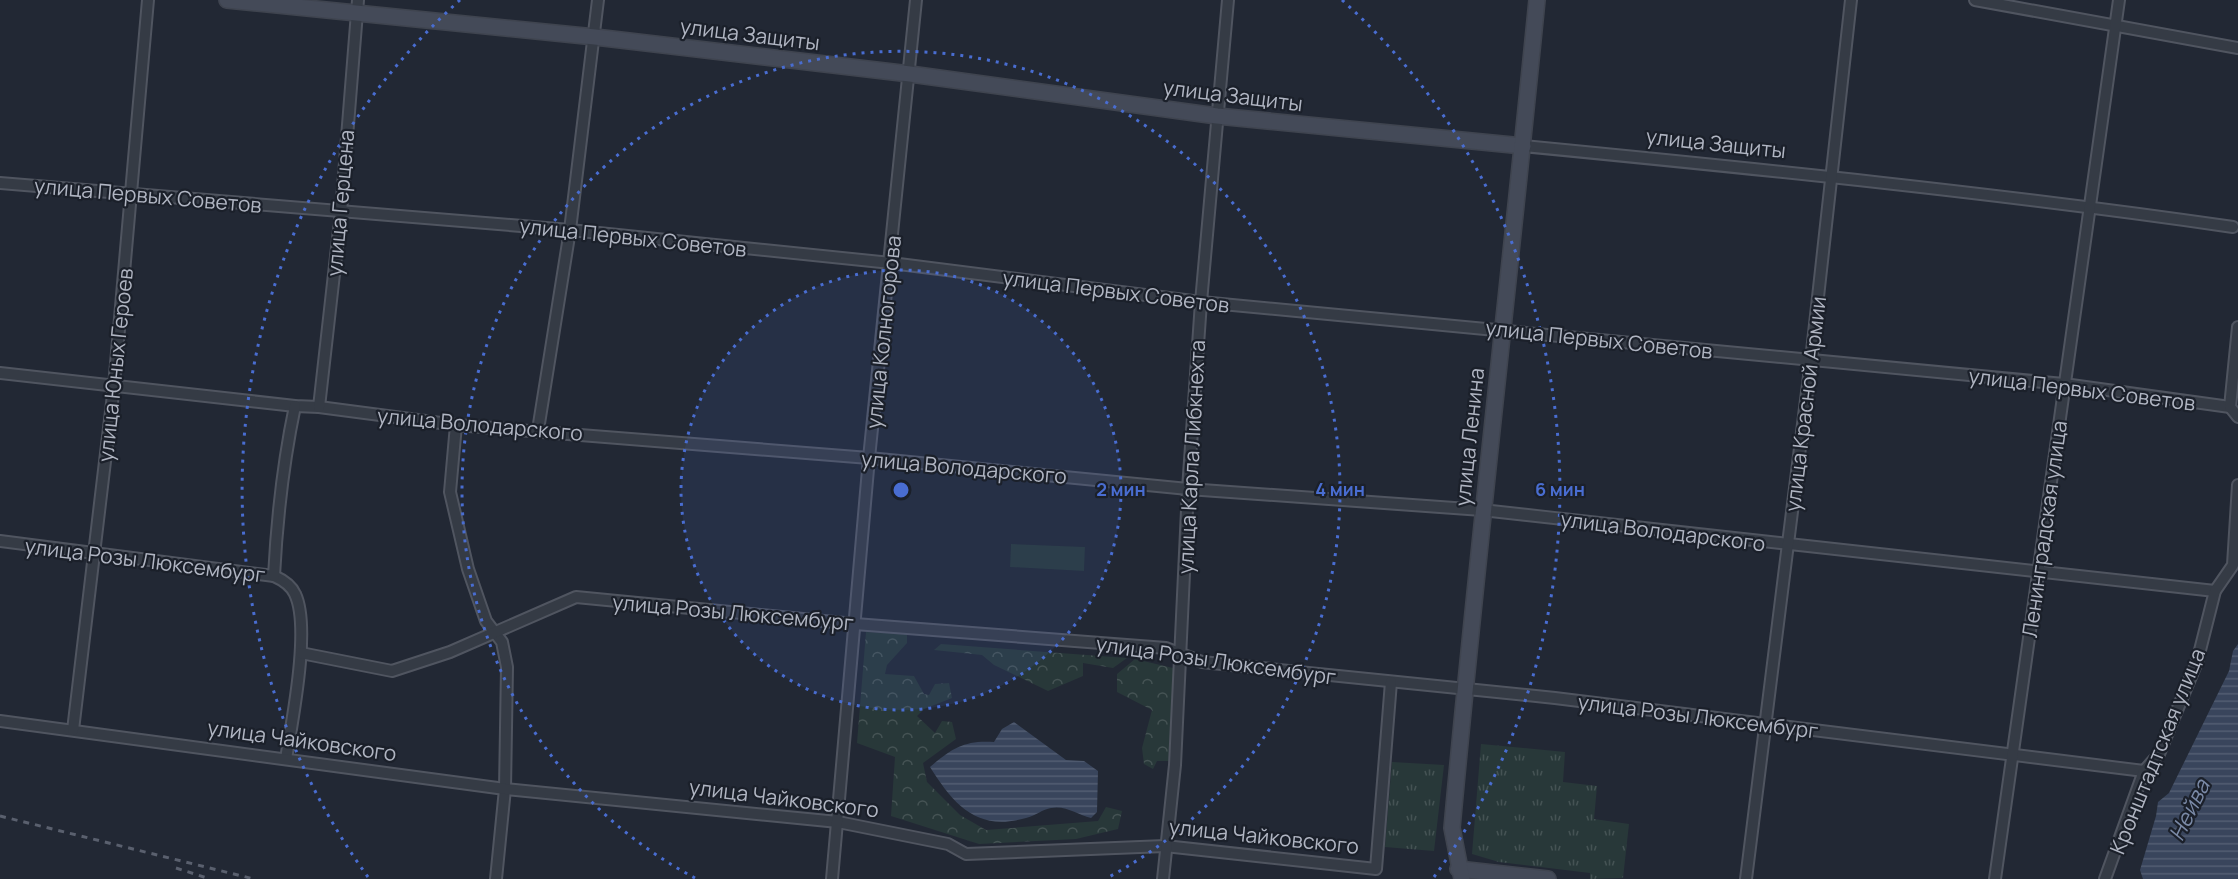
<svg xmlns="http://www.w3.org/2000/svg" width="2238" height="879" viewBox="0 0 2238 879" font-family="Manrope,sans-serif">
  <defs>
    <pattern id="forest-crowns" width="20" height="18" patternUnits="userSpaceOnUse" patternTransform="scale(1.5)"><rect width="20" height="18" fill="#283839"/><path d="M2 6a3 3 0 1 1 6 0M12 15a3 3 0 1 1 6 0" fill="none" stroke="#455354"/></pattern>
    <pattern id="park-tufts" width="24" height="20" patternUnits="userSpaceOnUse" patternTransform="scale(1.5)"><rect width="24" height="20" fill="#283839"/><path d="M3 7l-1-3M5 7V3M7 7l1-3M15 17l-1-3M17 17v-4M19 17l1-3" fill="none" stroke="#455354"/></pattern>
    <pattern id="water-rules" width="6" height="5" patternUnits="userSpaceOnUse" patternTransform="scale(1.5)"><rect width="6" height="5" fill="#39455c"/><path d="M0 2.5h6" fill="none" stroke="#535e72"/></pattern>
  </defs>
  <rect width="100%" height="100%" fill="#222834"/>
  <path fill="#283839" d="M1011 544 1085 547 1084 571 1010 567Z"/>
  <g fill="url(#forest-crowns)">
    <path d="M866 632 907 634V643L887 665 885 674 914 676 924 694 929 695 935 684 949 683 952 698 924 709 917 716 935 733 942 721 952 722 956 739 923 763 927 782 960 815 986 830 1098 821 1106 807 1122 811 1118 829 1076 839 979 844 891 816 895 757 857 743Z"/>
    <path d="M941 644 1127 658 1113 668 1083 663V676L1048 691 994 665 982 655 934 650Z"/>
    <path d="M1135 659 1173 668 1175 704 1171 761H1157L1153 769 1144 764 1142 748 1152 710 1117 692V674Z"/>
  </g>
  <g fill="url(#park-tufts)">
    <path d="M1481 744 1565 752 1563 782 1597 786 1594 819 1629 824 1623 878 1590 879V873L1499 862 1472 854Z"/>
    <path d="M1392 762 1444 765 1434 851 1385 847Z"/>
  </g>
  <g fill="url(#water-rules)">
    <path d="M2238 644V879H2143L2140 870 2156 816 2158 802 2169 793 2229 671 2233 651Z"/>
    <path d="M1014 722 1066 760 1084 761 1098 771 1097 812 1091 818C1078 815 1066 805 1051 808 1043 809 1035 816 1026 818 977 832 954 805 930 767 952 748 965 740 994 742L1002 729Z"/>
  </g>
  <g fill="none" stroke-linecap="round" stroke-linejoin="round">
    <g stroke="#505560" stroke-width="14">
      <g id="street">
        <path d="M1975 0 2238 48"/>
        <path d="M1523 146C1760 169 1997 193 2233 227"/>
        <path d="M0 183 570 230 891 263 1201 302 2064 384 2230 407"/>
        <path d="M2238 327 2230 407 2238 417"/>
        <path d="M0 373 295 406 319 407 456 425 869 458 1188 489 1482 510 2215 591"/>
        <path d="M319 407 341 212 358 0"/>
        <path d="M456 425 450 492 468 569 486 621 502 642 507 667 505 789 496 879"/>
        <path d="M538 430 570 230 598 0"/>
        <path d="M0 541 274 576C283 580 291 585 295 594 311 627 292 721 286 759"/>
        <path d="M274 576C277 518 283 463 295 406"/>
        <path d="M301 653 392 671 450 652 576 597 855 624 1166 648 1202 662 1555 698 2144 771"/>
        <path d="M0 721 505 789 838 822 948 844 966 854 1165 846 1376 869 1391 682"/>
        <path d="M73 730 114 386 148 0"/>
        <path d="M832 879 869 458 916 0"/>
        <path d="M1163 879 1175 765 1188 489 1201 302 1228 0"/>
        <path d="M1746 879 1811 360 1851 0"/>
        <path d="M1995 879 2119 0"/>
        <path d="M2105 879 2144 771 2159 754 2197 662 2215 591 2233 565 2238 485"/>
      </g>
    </g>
    <g stroke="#3f444f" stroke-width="18">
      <g id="secondary">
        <path d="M227 0 595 37 910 74 1217 116 1523 146"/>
        <path d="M1458 869 1548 879"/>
        <path d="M1462 879 1452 828C1477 551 1510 276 1537 0"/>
      </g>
    </g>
    <use href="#street" stroke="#353b45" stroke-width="10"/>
    <use href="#secondary" stroke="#444a58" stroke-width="15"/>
    <g stroke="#5a606e" stroke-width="3" stroke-dasharray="6 6" stroke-linecap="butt">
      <path d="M0 816 254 879"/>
      <path d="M176 868 210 879"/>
    </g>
  </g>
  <circle cx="901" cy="490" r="220" fill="#496dd1" fill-opacity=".12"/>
  <g fill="none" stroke="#496dd1" stroke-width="3" stroke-dasharray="3 6">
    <circle cx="901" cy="490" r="220"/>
    <path d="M695 878A439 439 0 1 1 1107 878"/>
    <path d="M368 877A659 659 0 0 1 460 0M1342 0A659 659 0 0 1 1434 877"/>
  </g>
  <g text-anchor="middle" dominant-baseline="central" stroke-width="4.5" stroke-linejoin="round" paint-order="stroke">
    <g font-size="21" fill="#b0b5c2" stroke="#1b202a">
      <text transform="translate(750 34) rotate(7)">улица Защиты</text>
      <text transform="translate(1233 95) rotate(7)">улица Защиты</text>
      <text transform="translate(1716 143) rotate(6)">улица Защиты</text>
      <text transform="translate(148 195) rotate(5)">улица Первых Советов</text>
      <text transform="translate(340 203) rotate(-85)">улица Герцена</text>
      <text transform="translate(633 237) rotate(6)">улица Первых Советов</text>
      <text transform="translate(1116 291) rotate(7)">улица Первых Советов</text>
      <text transform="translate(883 332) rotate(-84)">улица Колногорова</text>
      <text transform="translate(1599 339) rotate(6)">улица Первых Советов</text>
      <text transform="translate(115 365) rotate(-84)">улица Юных Героев</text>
      <text transform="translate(2082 389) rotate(7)">улица Первых Советов</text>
      <text transform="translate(1805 404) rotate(-83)">улица Красной Армии</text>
      <text transform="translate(480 424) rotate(5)">улица Володарского</text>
      <text transform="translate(1469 437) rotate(-84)">улица Ленина</text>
      <text transform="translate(1191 457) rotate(-87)">улица Карла Либкнехта</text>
      <text transform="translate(964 467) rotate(5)">улица Володарского</text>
      <text transform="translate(2044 529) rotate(-82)">Ленинградская улица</text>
      <text transform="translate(1663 531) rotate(7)">улица Володарского</text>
      <text transform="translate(145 560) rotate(7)">улица Розы Люксембург</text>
      <text transform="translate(733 612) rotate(5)">улица Розы Люксембург</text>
      <text transform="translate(1216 660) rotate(8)">улица Розы Люксембург</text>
      <text transform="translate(1698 716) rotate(7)">улица Розы Люксембург</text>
      <text transform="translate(302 740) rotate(8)">улица Чайковского</text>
      <text transform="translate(2157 751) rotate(-68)">Кронштадтская улица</text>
      <text transform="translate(784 798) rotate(7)">улица Чайковского</text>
      <text transform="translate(1264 836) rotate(6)">улица Чайковского</text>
    </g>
    <g font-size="22" font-style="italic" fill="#7b8aa7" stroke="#1b202a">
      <text transform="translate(2189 810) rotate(-64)">Нейва</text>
    </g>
  </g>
  <circle cx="901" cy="490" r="9" fill="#496dd1" stroke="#1b202a" stroke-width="3"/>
  <g font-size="18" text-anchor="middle" font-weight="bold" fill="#496dd1" stroke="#1b202a" stroke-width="4.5" stroke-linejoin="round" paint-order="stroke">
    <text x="1121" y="496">2 мин</text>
    <text x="1340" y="496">4 мин</text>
    <text x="1560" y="496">6 мин</text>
  </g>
</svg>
